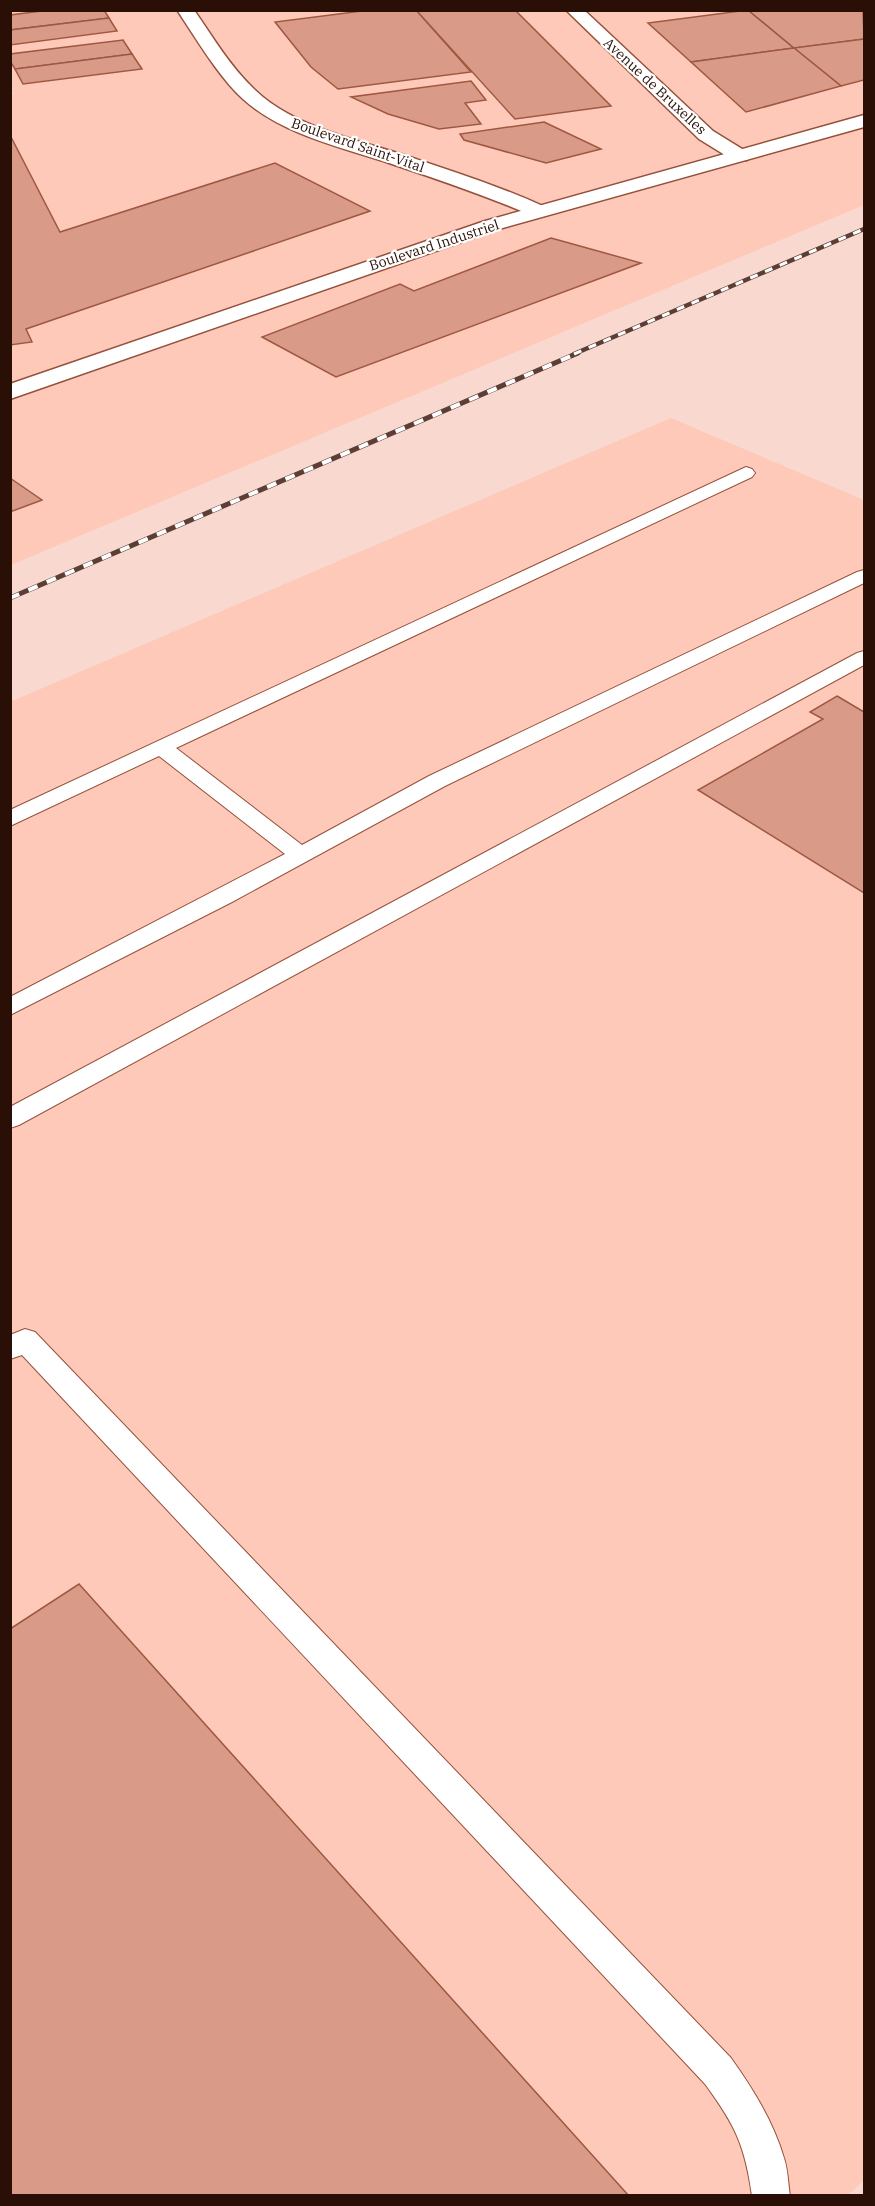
<svg xmlns="http://www.w3.org/2000/svg" width="875" height="2206" viewBox="0 0 875 2206" font-family="'IBM Plex Serif',serif">
  <rect width="100%" height="100%" fill="#f9d9cf"/>
  <g fill="#fec9b9">
    <path d="M11 11H864V205L11 565 10 95 14 94 10 88Z"/>
    <path d="M671 418 864 500V2180L848 2195H11L10 702Z"/>
  </g>
  <g fill="#d99b87" stroke="#9e5842" stroke-width="1.5">
    <path d="M50 10H104L109 18 10 30V15Z"/>
    <path d="M370 10H416L471 72 338 89 311 67 275 22Z"/>
    <path d="M416 10H515L611 106 515 119Z"/>
    <path d="M748 10 794 48 691 62 648 23Z"/>
    <path d="M748 10H863L864 39 794 48Z"/>
    <path d="M109 18 117 31 10 45V30Z"/>
    <path d="M864 39V80L841 86 794 48Z"/>
    <path d="M123 40 132 54 15 69 10 61V54Z"/>
    <path d="M794 48 841 86 746 112 691 62Z"/>
    <path d="M132 54 142 69 23 84 15 69Z"/>
    <path d="M471 81 486 100 465 103 481 124 439 129 388 114 351 97Z"/>
    <path d="M544 122 601 149 546 163 464 140 460 134Z"/>
    <path d="M10 135 60 232 275 163 370 211 26 329 32 342 10 345Z"/>
    <path d="M551 238 641 263 336 377 262 337 400 284 414 291Z"/>
    <path d="M10 478 42 500 10 512Z"/>
    <path d="M837 696 864 712V893L698 790 823 719 810 712Z"/>
    <path d="M79 1584 629 2196H10V1629Z"/>
  </g>
  <g fill="none" stroke-linecap="round" stroke-linejoin="round">
    <g stroke="#95503a" stroke-width="2">
      <g id="service">
        <path d="M746 467 752 469 755 473 752 477 176 748 302 845 429 776 857 572 864 570V583L445 786 232 902 10 1015V997L285 854 159 756 10 826V810Z"/>
        <path d="M864 651V665L19 1125 10 1128V1107L857 653Z"/>
        <path d="M25 1329 35 1332 731 2058C753 2089 773 2121 784 2158 788 2170 788 2183 790 2196H752C745 2145 735 2125 705 2084L22 1355 10 1359V1335Z"/>
      </g>
    </g>
    <g stroke="#95503a" stroke-width="3">
      <g id="minor">
        <path d="M177 10H194C213 37 231 68 255 90 292 126 356 140 404 155 452 171 499 186 545 207L548 211 545 215H531C484 195 437 179 389 163 340 147 282 134 243 99 218 76 196 38 177 10Z"/>
        <path d="M566 10H584L713 131 747 152 750 156 747 160H733L699 139Z"/>
      </g>
    </g>
    <g stroke="#95503a" stroke-width="3">
      <path id="tertiary" d="M864 115V127L499 229 10 399V384L485 221Z"/>
    </g>
    <use href="#service" fill="#fff" fill-rule="evenodd"/>
    <use href="#minor" fill="#fff" fill-rule="evenodd"/>
    <use href="#tertiary" fill="#fff" fill-rule="evenodd"/>
    <g stroke="#5b3e35" stroke-width="4.5">
      <path id="rail-far1" d="M574 354 864 229"/>
    </g>
    <g stroke="#5b3e35" stroke-width="5">
      <path id="rail" d="M10 598 578 353"/>
    </g>
    <use href="#rail-far1" stroke="#fff" stroke-width="3" stroke-dasharray="8" stroke-linecap="butt"/>
    <use href="#rail" stroke="#fff" stroke-width="4" stroke-dasharray="10" stroke-linecap="butt"/>
  </g>
  <g text-anchor="middle" dominant-baseline="central" stroke-width="4.5" stroke-linejoin="round" paint-order="stroke">
    <g font-size="14" fill="#2a0f06" stroke="#fff">
      <text transform="translate(655 86) rotate(43)">Avenue de Bruxelles</text>
      <text transform="translate(358 145) rotate(19)">Boulevard Saint-Vital</text>
      <text transform="translate(434 245) rotate(-18)">Boulevard Industriel</text>
    </g>
  </g>
  <rect width="875" height="2206" fill="none" stroke="#2a0f06" stroke-width="24"/>
</svg>
